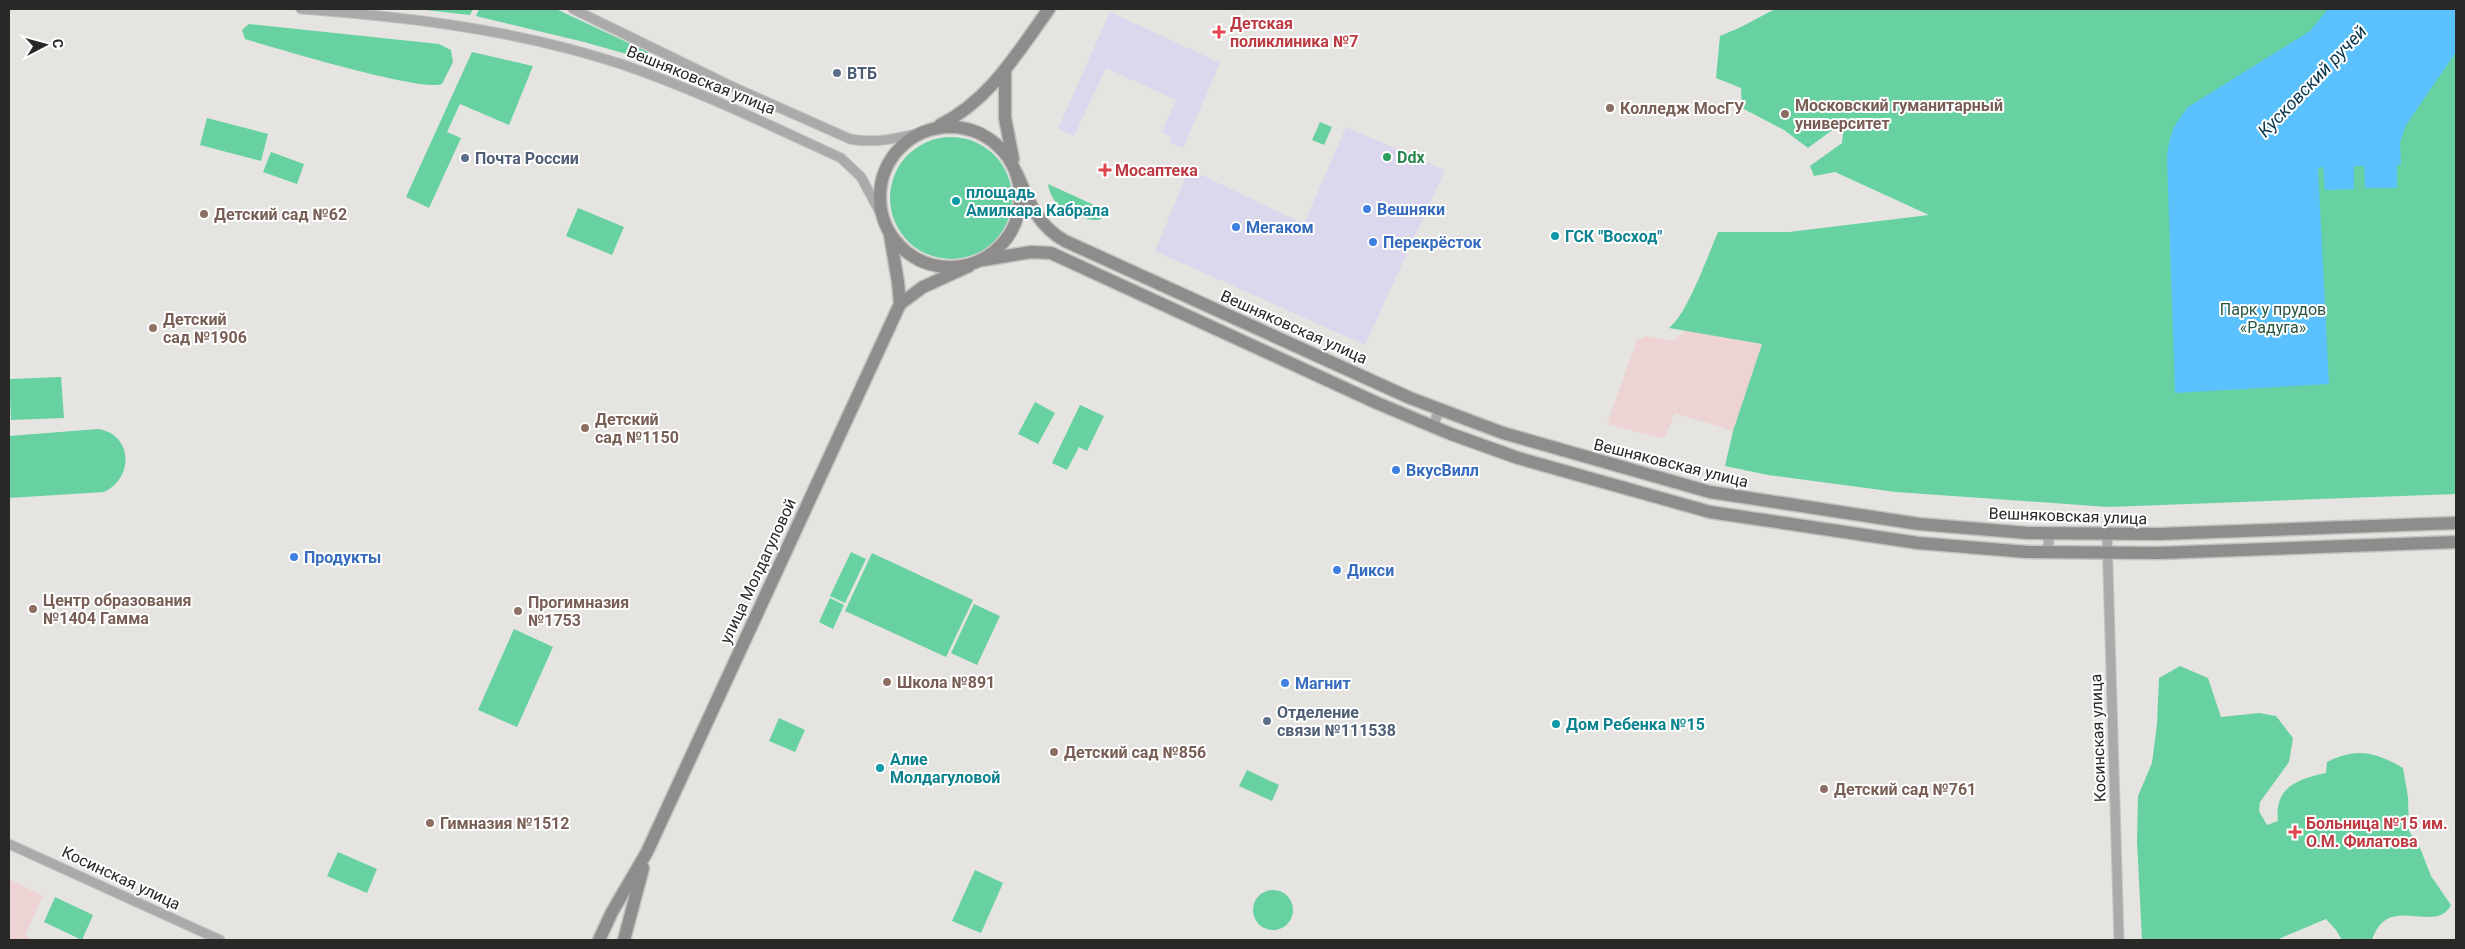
<svg xmlns="http://www.w3.org/2000/svg" width="2465" height="949" viewBox="0 0 2465 949" font-family="Roboto,sans-serif">
  <rect width="100%" height="100%" fill="#e5e4e1"/>
  <g fill="#dbd7ed">
    <path d="M1110 12 1220 63 1183 148 1169 142 1171 137 1162 132 1176 100 1106 68 1074 136 1058 129Z"/>
    <path d="M1346 127 1445 170 1365 345 1155 251 1189 169 1304 224Z"/>
  </g>
  <g fill="#edd3d4">
    <path d="M1687 330 1762 344 1733 431 1675 413 1664 439 1607 424 1637 340 1647 336 1673 341Z"/>
    <path d="M9 879 43 896 25 935 34 940H9Z"/>
  </g>
  <g fill="#68d1a1">
    <path d="M416 9H473L470 15Z"/>
    <path d="M479 9H556L648 52 644 59 584 42 476 16Z"/>
    <path d="M1775 9H2456V494L2108 507 1896 492 1768 475 1725 466 1733 431 1762 344 1669 328C1687 315 1708 255 1718 232H1789L1929 215 1835 172 1814 176 1810 166 1842 143 1843 133 1835 128 1808 148 1784 130 1742 108 1741 88 1716 78 1720 36 1739 28Z"/>
    <path d="M249 24 439 44 451 50 453 62 442 84C421 92 276 48 245 39L242 30Z"/>
    <path d="M472 52 533 66 509 125 460 104 447 132 461 138 429 208 406 197Z"/>
    <path d="M207 118 268 134 261 161 200 145Z"/>
    <path d="M1320 122 1332 127 1324 145 1312 140Z"/>
    <circle cx="951" cy="198" r="61"/>
    <path d="M271 152 304 164 297 184 263 172Z"/>
    <path d="M1048 184 1105 210 1101 219C1092 224 1068 211 1059 205 1053 201 1049 191 1048 184Z"/>
    <path d="M578 208 624 227 612 255 566 236Z"/>
    <path d="M61 377 64 418 11 420 9 379Z"/>
    <path d="M1035 402 1055 413 1038 444 1018 434Z"/>
    <path d="M1080 405 1104 416 1087 451 1079 447 1067 470 1052 463Z"/>
    <path d="M98 429C133 434 134 478 104 492L9 498V436Z"/>
    <path d="M851 552 866 559 845 603 830 596Z"/>
    <path d="M872 553 973 600 946 657 845 611Z"/>
    <path d="M830 598 844 605 833 629 819 622Z"/>
    <path d="M974 604 1000 616 977 665 951 653Z"/>
    <path d="M514 629 553 647 517 727 478 710Z"/>
    <path d="M2180 666 2208 678 2221 717 2259 713 2276 716 2293 738 2289 762 2260 802 2259 811 2267 825 2278 821C2274 787 2298 779 2326 773L2327 762C2357 747 2375 752 2403 768L2408 797 2409 831 2420 848 2431 876 2451 905C2435 936 2388 891 2372 940H2342L2336 930 2326 919 2276 940H2142L2137 841 2138 796 2152 763 2157 724 2159 678Z"/>
    <path d="M779 718 805 730 795 752 769 741Z"/>
    <path d="M1247 770 1279 785 1272 801 1239 786Z"/>
    <path d="M338 852 377 869 367 893 327 876Z"/>
    <path d="M975 870 1003 883 981 933 952 921Z"/>
    <circle cx="1273" cy="910" r="20"/>
    <path d="M55 897 93 915 82 940 44 922Z"/>
  </g>
  <path fill="#5ac1fd" d="M2328 9H2456V52L2406 125 2400 142 2401 164 2397 165V188H2365L2364 166H2354V189L2325 190 2323 167 2318 168 2329 384 2175 393 2167 159C2168 137 2174 124 2188 107L2310 31Z"/>
  <g fill="none" stroke-linecap="round" stroke-linejoin="round">
    <g stroke="#c3c2c0" stroke-width="11">
      <g id="street">
        <path d="M301 9C410 17 517 30 621 64 697 90 769 125 841 158L861 177 883 218"/>
        <path d="M573 9 733 87 850 139C874 144 900 138 923 132"/>
        <path d="M1440 429 1435 424 1436 417 1441 412H1448"/>
        <path d="M2107 535 2119 940"/>
        <path d="M2040 552 2046 550 2049 543 2047 536 2040 533"/>
        <path d="M9 844 220 940"/>
      </g>
    </g>
    <g stroke="#c3c2c0" stroke-width="15">
      <g id="secondary">
        <path d="M1005 72V118L1013 159"/>
        <path d="M940 125C990 100 1017 53 1049 9"/>
        <circle cx="950" cy="197" r="70"/>
        <path d="M1017 174C1029 202 1038 226 1065 241L1410 398 1503 433 1710 492 1919 524 2028 533 2159 534 2456 523"/>
        <path d="M890 235 898 282 900 304"/>
        <path d="M983 260 1031 252 1051 253 1377 403 1451 434 1518 458 1710 512 1918 543 2027 552 2159 553 2456 542"/>
        <path d="M599 940 612 912 647 852 900 304 923 287 969 266"/>
        <path d="M624 940 643 868"/>
      </g>
    </g>
    <use href="#street" stroke="#aba9a9" stroke-width="9"/>
    <use href="#secondary" stroke="#8f8d8c" stroke-width="12"/>
  </g>
  <g fill="#e0444e" stroke="#fff" stroke-width="2">
    <path d="M1216.5 24.5h5v5h5v5h-5v5h-5v-5h-5v-5h5z"/>
    <path d="M1102.5 162.5h5v5h5v5h-5v5h-5v-5h-5v-5h5z"/>
    <path d="M2292.5 824.5h5v5h5v5h-5v5h-5v-5h-5v-5h5z"/>
  </g>
  <g fill="#5c6f8a" stroke="#fff" stroke-width="2">
    <circle cx="837" cy="73" r="5"/>
    <circle cx="465" cy="158" r="5"/>
    <circle cx="1267" cy="721" r="5"/>
  </g>
  <g fill="#8d6e63" stroke="#fff" stroke-width="2">
    <circle cx="1610" cy="108" r="5"/>
    <circle cx="1785" cy="114" r="5"/>
    <circle cx="204" cy="214" r="5"/>
    <circle cx="153" cy="328" r="5"/>
    <circle cx="585" cy="428" r="5"/>
    <circle cx="33" cy="609" r="5"/>
    <circle cx="518" cy="611" r="5"/>
    <circle cx="887" cy="682" r="5"/>
    <circle cx="1054" cy="752" r="5"/>
    <circle cx="1824" cy="789" r="5"/>
    <circle cx="430" cy="823" r="5"/>
  </g>
  <circle fill="#2e9e5b" stroke="#fff" stroke-width="2" cx="1387" cy="157" r="5"/>
  <g fill="#0f9aa8" stroke="#fff" stroke-width="2">
    <circle cx="956" cy="201" r="5"/>
    <circle cx="1555" cy="236" r="5"/>
    <circle cx="1556" cy="724" r="5"/>
    <circle cx="880" cy="768" r="5"/>
  </g>
  <g fill="#3f7fe0" stroke="#fff" stroke-width="2">
    <circle cx="1367" cy="209" r="5"/>
    <circle cx="1236" cy="227" r="5"/>
    <circle cx="1373" cy="242" r="5"/>
    <circle cx="1396" cy="470" r="5"/>
    <circle cx="294" cy="557" r="5"/>
    <circle cx="1337" cy="570" r="5"/>
    <circle cx="1285" cy="683" r="5"/>
  </g>
  <g text-anchor="middle" dominant-baseline="central" stroke-width="4" stroke-linejoin="round" paint-order="stroke">
    <g font-size="16" font-weight="bold" fill="#be3a42" stroke="#fff" text-anchor="start">
      <text x="1230" y="23">Детская<tspan x="1230" dy="18">поликлиника №7</tspan></text>
      <text x="1115" y="170">Мосаптека</text>
      <text x="2306" y="823">Больница №15 им.<tspan x="2306" dy="18">О.М. Филатова</tspan></text>
    </g>
    <g font-size="16" font-weight="bold" fill="#4e5e75" stroke="#fff" text-anchor="start">
      <text x="847" y="73">ВТБ</text>
      <text x="475" y="158">Почта России</text>
      <text x="1277" y="712">Отделение<tspan x="1277" dy="18">связи №111538</tspan></text>
    </g>
    <g font-size="16" fill="#292827" stroke="#fff">
      <text transform="translate(701 80) rotate(22)">Вешняковская улица</text>
      <text transform="translate(1294 327) rotate(24)">Вешняковская улица</text>
      <text transform="translate(1671 463) rotate(14)">Вешняковская улица</text>
      <text transform="translate(2068 516) rotate(2)">Вешняковская улица</text>
      <text transform="translate(758 571) rotate(-65)">улица Молдагуловой</text>
      <text transform="translate(2098 738) rotate(-92)">Косинская улица</text>
      <text transform="translate(121 878) rotate(25)">Косинская улица</text>
    </g>
    <g font-size="16" font-weight="bold" fill="#785e54" stroke="#fff" text-anchor="start">
      <text x="1795" y="105">Московский гуманитарный<tspan x="1795" dy="18">университет</tspan></text>
      <text x="1620" y="108">Колледж МосГУ</text>
      <text x="214" y="214">Детский сад №62</text>
      <text x="163" y="319">Детский<tspan x="163" dy="18">сад №1906</tspan></text>
      <text x="595" y="419">Детский<tspan x="595" dy="18">сад №1150</tspan></text>
      <text x="43" y="600">Центр образования<tspan x="43" dy="18">№1404 Гамма</tspan></text>
      <text x="528" y="602">Прогимназия<tspan x="528" dy="18">№1753</tspan></text>
      <text x="897" y="682">Школа №891</text>
      <text x="1064" y="752">Детский сад №856</text>
      <text x="1834" y="789">Детский сад №761</text>
      <text x="440" y="823">Гимназия №1512</text>
    </g>
    <g font-size="16" font-weight="bold" fill="#27864d" stroke="#fff" text-anchor="start">
      <text x="1397" y="157">Ddx</text>
    </g>
    <g font-size="16" font-weight="bold" fill="#0d838f" stroke="#fff" text-anchor="start">
      <text x="966" y="192">площадь<tspan x="966" dy="18">Амилкара Кабрала</tspan></text>
      <text x="1565" y="236">ГСК "Восход"</text>
      <text x="1566" y="724">Дом Ребенка №15</text>
      <text x="890" y="759">Алие<tspan x="890" dy="18">Молдагуловой</tspan></text>
    </g>
    <g font-size="16" font-weight="bold" fill="#366cbe" stroke="#fff" text-anchor="start">
      <text x="1377" y="209">Вешняки</text>
      <text x="1246" y="227">Мегаком</text>
      <text x="1383" y="242">Перекрёсток</text>
      <text x="1406" y="470">ВкусВилл</text>
      <text x="304" y="557">Продукты</text>
      <text x="1347" y="570">Дикси</text>
      <text x="1295" y="683">Магнит</text>
    </g>
    <g font-size="16" fill="#275540" stroke="#fff">
      <text x="2273" y="309">Парк у прудов<tspan x="2273" dy="18">«Радуга»</tspan></text>
    </g>
    <g font-size="18" font-style="italic" fill="#0a374f" stroke="#fff">
      <text transform="translate(2312 81) rotate(-46)">Кусковский ручей</text>
    </g>
  </g>
  <rect width="2465" height="949" fill="none" stroke="#292827" stroke-width="20"/>
  <g transform="translate(45 45) rotate(84)" stroke="#ffffff" stroke-width="4" paint-order="stroke">
  <path d="M0-4L9 19L0 12L-9 19Z" fill="#292827"/>
  <text y="-8" font-size="14" font-weight="bold" text-anchor="middle" fill="#292827">С</text>
  </g>
</svg>
